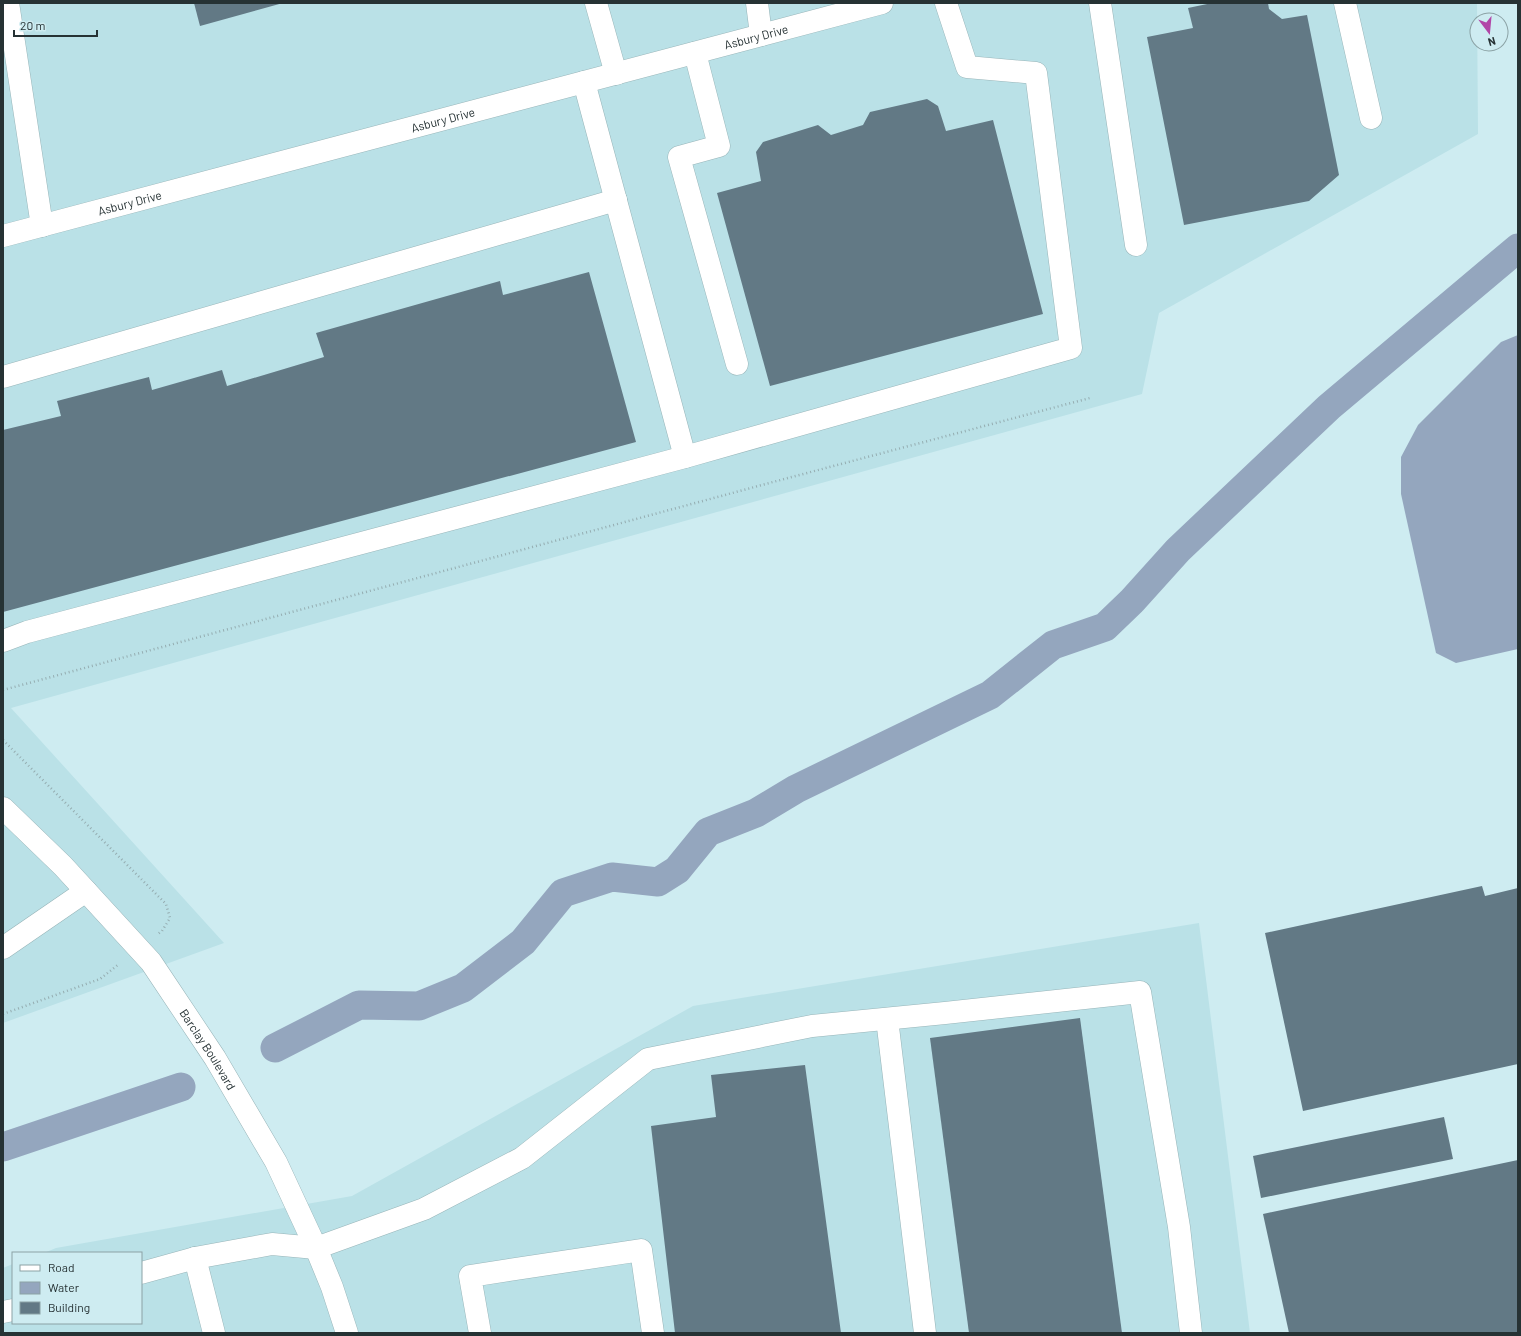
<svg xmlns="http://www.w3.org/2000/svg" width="1521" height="1336" viewBox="0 0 1521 1336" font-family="Barlow,sans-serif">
  <rect width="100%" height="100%" fill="#ceecf1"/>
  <g fill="#bae1e7">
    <path d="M3 3H1477L1478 134 1159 313 1142 394 11 708 224 943 3 1023Z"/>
    <path d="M1199 923 1250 1333H3V1268L13 1264V1323H141V1253H44L56 1248 352 1196 693 1006Z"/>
  </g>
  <path fill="#94a6be" d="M1518 335V649L1456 663 1436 653 1401 494V457L1418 425 1501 342Z"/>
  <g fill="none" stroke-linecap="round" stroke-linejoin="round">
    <g stroke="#94a6be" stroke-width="29">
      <path d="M275 1048 359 1005 419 1006 463 988 523 942 563 893 612 877 658 882 677 870 708 832 756 813 796 789 990 695 1053 645 1105 627 1132 601 1178 550 1329 407 1518 248"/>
      <path d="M3 1147 181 1087"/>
    </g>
  </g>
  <g fill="#627985">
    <path d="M194 3H283L200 26Z"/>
    <path d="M1212 3H1268L1269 9 1282 19 1307 15 1339 175 1309 201 1184 225 1147 37 1193 28 1188 8Z"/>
    <path d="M927 99 938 106 946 131 993 120 1043 314 770 386 717 193 761 181 756 152 763 142 818 125 831 135 863 125 870 112Z"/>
    <path d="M589 272 636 442 3 612V430L61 416 57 401 149 377 152 390 222 370 227 386 324 357 316 333 500 281 503 295Z"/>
    <path d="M1482 886 1485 896 1518 888V1064L1303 1111 1265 933Z"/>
    <path d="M1080 1018 1122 1333H969L930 1038Z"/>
    <path d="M805 1065 841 1333H675L651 1126 716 1117 711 1075Z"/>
    <path d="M1444 1117 1453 1159 1261 1198 1253 1156Z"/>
    <path d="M1518 1160V1333H1289L1263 1214Z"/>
  </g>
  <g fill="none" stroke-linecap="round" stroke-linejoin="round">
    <g stroke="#98b5b9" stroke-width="23">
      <g id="minor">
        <path d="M8 3 42 226"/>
        <path d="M596 3 616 74"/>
        <path d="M757 3 761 35"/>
        <path d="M1100 3 1136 245"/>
        <path d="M1345 3 1371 118"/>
        <path d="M695 53 719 146 679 157 737 364"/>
        <path d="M584 82 685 457"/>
        <path id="s1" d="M3 236 882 3"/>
        <path d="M3 377 616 200"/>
        <path d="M3 641 27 632 685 457 1071 348 1036 73 967 67 946 3"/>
        <path id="s2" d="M3 808 63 866 151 962 215 1058 276 1162 316 1248 332 1287 347 1333"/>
        <path d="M3 948 86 891"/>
        <path d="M887 1019 925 1333"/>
        <path d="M195 1258 214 1333"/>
        <path d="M141 1273 195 1258 272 1244 316 1248 424 1209 522 1158 648 1059 812 1026 945 1013 1140 992 1179 1227 1191 1333"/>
        <path d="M3 1312 13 1310"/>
        <path d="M480 1333 470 1276 641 1250 653 1333"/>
      </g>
    </g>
    <g stroke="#95adb1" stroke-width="2.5" stroke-dasharray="1 3" stroke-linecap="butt">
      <path d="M3 690 773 482 1090 398"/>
      <path d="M3 740 166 904 170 918 162 931 158 934"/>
      <path d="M3 1014 100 979 119 964"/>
    </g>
    <use href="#minor" stroke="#fff" stroke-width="22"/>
  </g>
  <g text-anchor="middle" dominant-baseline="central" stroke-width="4" stroke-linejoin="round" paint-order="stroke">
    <g font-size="12" fill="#263234" stroke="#ceecf1">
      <text stroke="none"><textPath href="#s1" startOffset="779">Asbury Drive</textPath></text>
      <text stroke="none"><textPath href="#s1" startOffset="455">Asbury Drive</textPath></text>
      <text stroke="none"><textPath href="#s1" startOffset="131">Asbury Drive</textPath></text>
      <text stroke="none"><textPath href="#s2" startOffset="318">Barclay Boulevard</textPath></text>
    </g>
  </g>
  <rect width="1521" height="1336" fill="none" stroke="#263234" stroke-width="8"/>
  <rect x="12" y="1252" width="130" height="72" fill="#ceecf1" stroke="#8ba2a5"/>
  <rect x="20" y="1265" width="20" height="6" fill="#ffffff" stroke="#8ba2a5"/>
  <text x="48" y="1272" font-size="12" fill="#263234">Road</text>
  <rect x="20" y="1282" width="20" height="12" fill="#94a6be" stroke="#8ba2a5"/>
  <text x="48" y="1292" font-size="12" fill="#263234">Water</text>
  <rect x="20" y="1302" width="20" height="12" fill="#627985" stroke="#8ba2a5"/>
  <text x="48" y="1312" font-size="12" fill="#263234">Building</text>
  <g transform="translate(1489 32) rotate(164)"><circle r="19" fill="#ceecf1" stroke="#8ba2a5"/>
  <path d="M0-3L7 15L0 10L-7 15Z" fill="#b146a7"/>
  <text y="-6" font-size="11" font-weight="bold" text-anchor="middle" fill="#263234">N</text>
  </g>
  <path d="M14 30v6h83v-6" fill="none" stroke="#263234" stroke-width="2"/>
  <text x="20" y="30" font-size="12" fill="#263234" stroke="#ceecf1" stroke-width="3" paint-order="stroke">20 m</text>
</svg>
